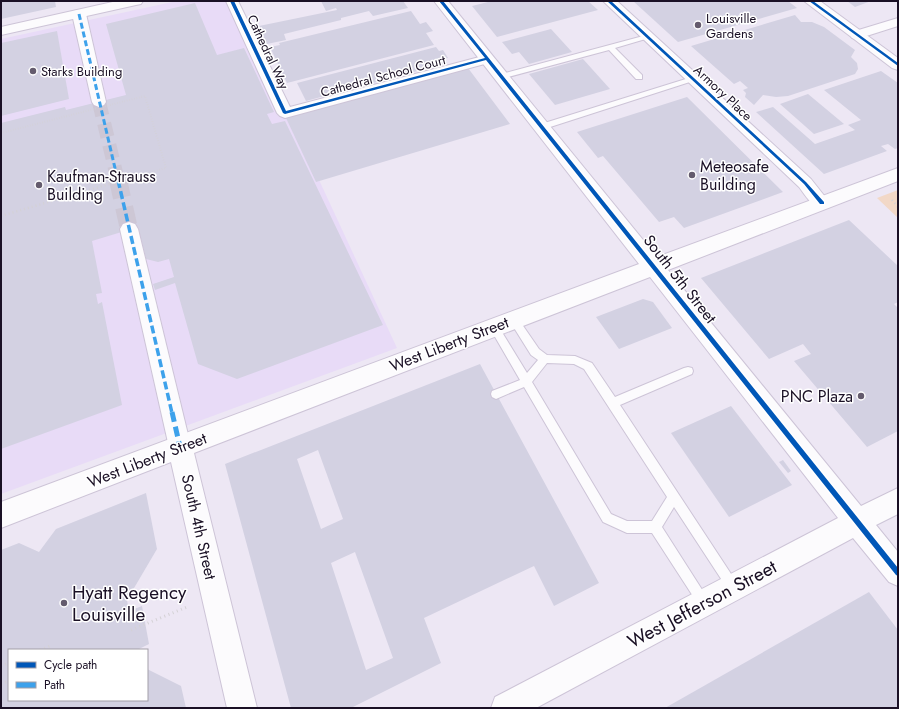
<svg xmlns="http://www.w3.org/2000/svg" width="899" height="709" viewBox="0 0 899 709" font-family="Jost,sans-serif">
  <rect width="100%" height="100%" fill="#ede7f4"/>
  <path fill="#e8dbf7" d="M177 1H236L397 348 1 494V39Z"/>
  <path fill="#f2d8c7" d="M898 190V218L877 198Z"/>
  <g fill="#d3d1e2" fill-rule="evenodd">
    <path d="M1 1H55L56 7 1 19Z"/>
    <path d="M321 1H403L408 8 373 16 369 11 341 18V20L284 34 286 40 267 44 259 26 337 10 336 8 326 11Z"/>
    <path d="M492 1H588L598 10 497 37 472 6Z"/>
    <path d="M633 1H788L797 8 678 42Z"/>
    <path d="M847 1H871L855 7Z"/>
    <path d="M195 3 217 55 244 48 274 112 267 114 272 124 285 121 383 325 237 379 198 364 175 283 155 290 153 284 174 277 169 259 158 262 146 259 138 227 92 241 102 293 96 294 98 304 102 302 122 405 1 449V123L65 107 66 110 126 95 106 24Z"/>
    <path d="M411 11 420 24 426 22 433 31 426 33 434 45 287 83 270 47 280 45 279 43Z"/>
    <path d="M795 15 801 22H812L824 27 855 50 851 57 857 63 858 69 855 74 788 96 776 97 763 95 754 105 745 97 746 93 743 90 748 88 740 81 734 84 691 46Z"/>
    <path d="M551 29 572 52 529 64 519 52 512 54 502 42Z"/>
    <path d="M57 31 69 99 1 116V43Z"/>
    <path d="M436 47 439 51 443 50 448 58 444 59 447 63 306 101 297 83Z"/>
    <path d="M583 59 610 89 555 105 529 74Z"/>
    <path d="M468 68 510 124 316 182 286 118Z"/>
    <path d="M881 71 898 83V148L895 149 888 144 881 146 887 151 824 174 756 112 773 107 815 144 855 130 848 125 861 120 824 90Z"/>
    <path d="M808 94 844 124 814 134 780 104Z"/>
    <path d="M687 97 783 192 684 228 674 217 659 222 603 156 598 158 577 132Z"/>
    <path d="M849 220 898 266V302L894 304 898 308V431L867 447 794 361 811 354 803 344 769 359 701 278Z"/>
    <path d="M643 299 653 302 672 328 619 349 596 317Z"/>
    <path d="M480 364 599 583 554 606 534 566 424 618 441 663 351 708H291L225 464ZM318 450 343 519 321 529 297 459ZM355 552 393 658 366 670 331 563Z"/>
    <path d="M731 406 792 485 729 517 671 433Z"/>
    <path d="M783 460 791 471 788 473 779 462Z"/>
    <path d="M146 493 157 549 127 600 129 611 142 606 149 644 137 650H9V700H147V669L181 686 186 708H1V550L19 543 39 552 56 529Z"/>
    <path d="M869 592 898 630V708H665Z"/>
  </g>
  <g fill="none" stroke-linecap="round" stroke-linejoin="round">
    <path stroke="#cdc7d5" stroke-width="14" stroke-dasharray="14 8" stroke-linecap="butt" d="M99 102 118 181"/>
    <path stroke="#cdc7d5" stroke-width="18" stroke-dasharray="18 10" stroke-linecap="butt" d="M118 180 129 229"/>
    <g stroke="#cdc4d7" stroke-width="2">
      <g id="lane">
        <path d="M647 35 649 36V38L615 48 642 75V79H636L609 50 501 79 497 77 498 75Z"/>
        <path d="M689 78H695L696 80 544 129 541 130 537 127 538 125Z"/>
        <path d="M514 316 517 317 539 349 547 355 575 356 592 363 615 397 684 368 688 367 692 368 693 371 692 374 620 405 737 583 739 587 737 591 733 593 729 591 674 507 662 527 708 599 710 603 708 607 704 609 700 607 652 533H627L603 522 524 387 496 399 492 397 491 394 492 391 520 380 491 330 489 327 491 324H497L527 373 538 360 531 355 511 323 509 320 511 317ZM547 363 574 364 584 369 667 497 652 521H627L611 514 532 382Z"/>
      </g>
    </g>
    <g stroke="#cdc4d7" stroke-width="2">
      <g id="street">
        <path d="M226 1H238L290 107 487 55 492 56 494 59 492 62 285 118 280 116 277 113Z"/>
        <path d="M603 1H617L811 179 830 203 828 207C814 212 807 197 799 187Z"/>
        <path d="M79 10 84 11 86 14 106 102 104 105 99 107 94 105 92 102 72 14 74 11Z"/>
        <path d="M898 18V26L857 39 852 38 850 35 852 32Z"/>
        <path d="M129 222 135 224 138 229 191 447 188 454 180 457 172 454 169 447 120 229 123 224Z"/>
      </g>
    </g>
    <g stroke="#cdc4d7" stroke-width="2">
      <g id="secondary">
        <path d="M117 1H143L141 4 136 5 1 35V27Z"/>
        <path d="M434 1H448L657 257 898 168V181L668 270 861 506 898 488V514L876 525 898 552V586L889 582 853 538 536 708H491L495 697 838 518 650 277 194 453 257 708H227L171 462 1 528V502L639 264Z"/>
        <path d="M804 1H820L898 58V70L892 68Z"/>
      </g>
    </g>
    <path stroke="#d4d1d5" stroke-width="2.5" stroke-dasharray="1 3" stroke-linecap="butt" d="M892 200 898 207"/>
    <g stroke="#d4d1d5" stroke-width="3" stroke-dasharray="1 3.5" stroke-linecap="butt">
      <path d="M131 630 187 607"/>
      <path d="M40 650 50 646"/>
      <path d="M1 666 9 663"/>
      <path d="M1 684 9 681"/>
    </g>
    <use href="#lane" fill="#fcfbfd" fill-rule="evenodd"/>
    <use href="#street" fill="#fcfbfd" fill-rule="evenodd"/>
    <use href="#secondary" fill="#fcfbfd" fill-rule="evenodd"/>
    <path stroke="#d4d1d5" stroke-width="2" stroke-dasharray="0.5 2" stroke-linecap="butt" d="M1 133 145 96 166 168 120 181"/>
    <path stroke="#d4d1d5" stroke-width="2.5" stroke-dasharray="1 3" stroke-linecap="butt" d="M1 216 123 180"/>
    <path stroke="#3da1eb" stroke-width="3" stroke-dasharray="6 3" stroke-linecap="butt" d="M79 14 118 181"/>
    <path stroke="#3da1eb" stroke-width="3.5" stroke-dasharray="8 3.5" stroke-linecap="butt" d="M118 180 172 413"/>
    <path stroke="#3da1eb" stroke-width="5" stroke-dasharray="10 5" stroke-linecap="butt" d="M172 412 180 447"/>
    <g stroke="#fff" stroke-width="3">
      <g id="cycleway">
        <path d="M230 1H234L286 111 485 58 439 1H443L898 568V576L896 575 486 60 285 114 283 113Z"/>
        <path d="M607 1H611L806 182 824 202V204H820L804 184Z"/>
        <path d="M809 1H813L898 63V66Z"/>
      </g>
    </g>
    <use href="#cycleway" fill="#0057b8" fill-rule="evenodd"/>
  </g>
  <g fill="#645b6d" stroke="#fff" stroke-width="1.5">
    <circle cx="698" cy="25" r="4"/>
    <circle cx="33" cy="71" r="4"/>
    <circle cx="692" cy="175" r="4"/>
    <circle cx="39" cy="185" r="4"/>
    <circle cx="861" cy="396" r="4"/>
    <circle cx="64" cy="603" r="4"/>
  </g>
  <g text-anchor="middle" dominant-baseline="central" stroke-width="3" stroke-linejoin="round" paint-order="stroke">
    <g font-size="13" fill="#1a1025" stroke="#fff" text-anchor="start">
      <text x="706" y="18">Louisville<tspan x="706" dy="15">Gardens</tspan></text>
      <text x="41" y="71">Starks Building</text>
    </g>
    <g font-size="13" fill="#1a1025" stroke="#fff">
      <text transform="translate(268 52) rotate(65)">Cathedral Way</text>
      <text transform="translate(383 76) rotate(-15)">Cathedral School Court</text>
      <text transform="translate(723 93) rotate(43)">Armory Place</text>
    </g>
    <g font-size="16" fill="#1a1025" stroke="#fff" text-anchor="start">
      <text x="700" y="166">Meteosafe<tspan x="700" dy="18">Building</tspan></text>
      <text x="47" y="176">Kaufman-Strauss<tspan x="47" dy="18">Building</tspan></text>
      <text x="853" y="396" text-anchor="end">PNC Plaza</text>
    </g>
    <g font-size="16" fill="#1a1025" stroke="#fff">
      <text transform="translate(680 279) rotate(52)">South 5th Street</text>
      <text transform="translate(449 344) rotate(-21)">West Liberty Street</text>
      <text transform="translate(147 460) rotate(-21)">West Liberty Street</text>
      <text transform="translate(199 527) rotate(77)">South 4th Street</text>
    </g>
    <g font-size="19" fill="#1a1025" stroke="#fff" text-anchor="start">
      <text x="72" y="592">Hyatt Regency<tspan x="72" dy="22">Louisville</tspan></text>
    </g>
    <g font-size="19" fill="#1a1025" stroke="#fff">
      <text transform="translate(702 604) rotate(-28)">West Jefferson Street</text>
    </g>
  </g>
  <rect width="899" height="709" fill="none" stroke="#1a1025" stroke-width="4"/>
  <rect x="8" y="649" width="140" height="52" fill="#ffffff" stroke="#a39fa8"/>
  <rect x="16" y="662" width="20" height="6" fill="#0057b8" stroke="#a39fa8"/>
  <text x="44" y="669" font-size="12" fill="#1a1025">Cycle path</text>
  <rect x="16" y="682" width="20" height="6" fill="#3da1eb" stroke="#a39fa8"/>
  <text x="44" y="689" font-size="12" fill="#1a1025">Path</text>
</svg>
